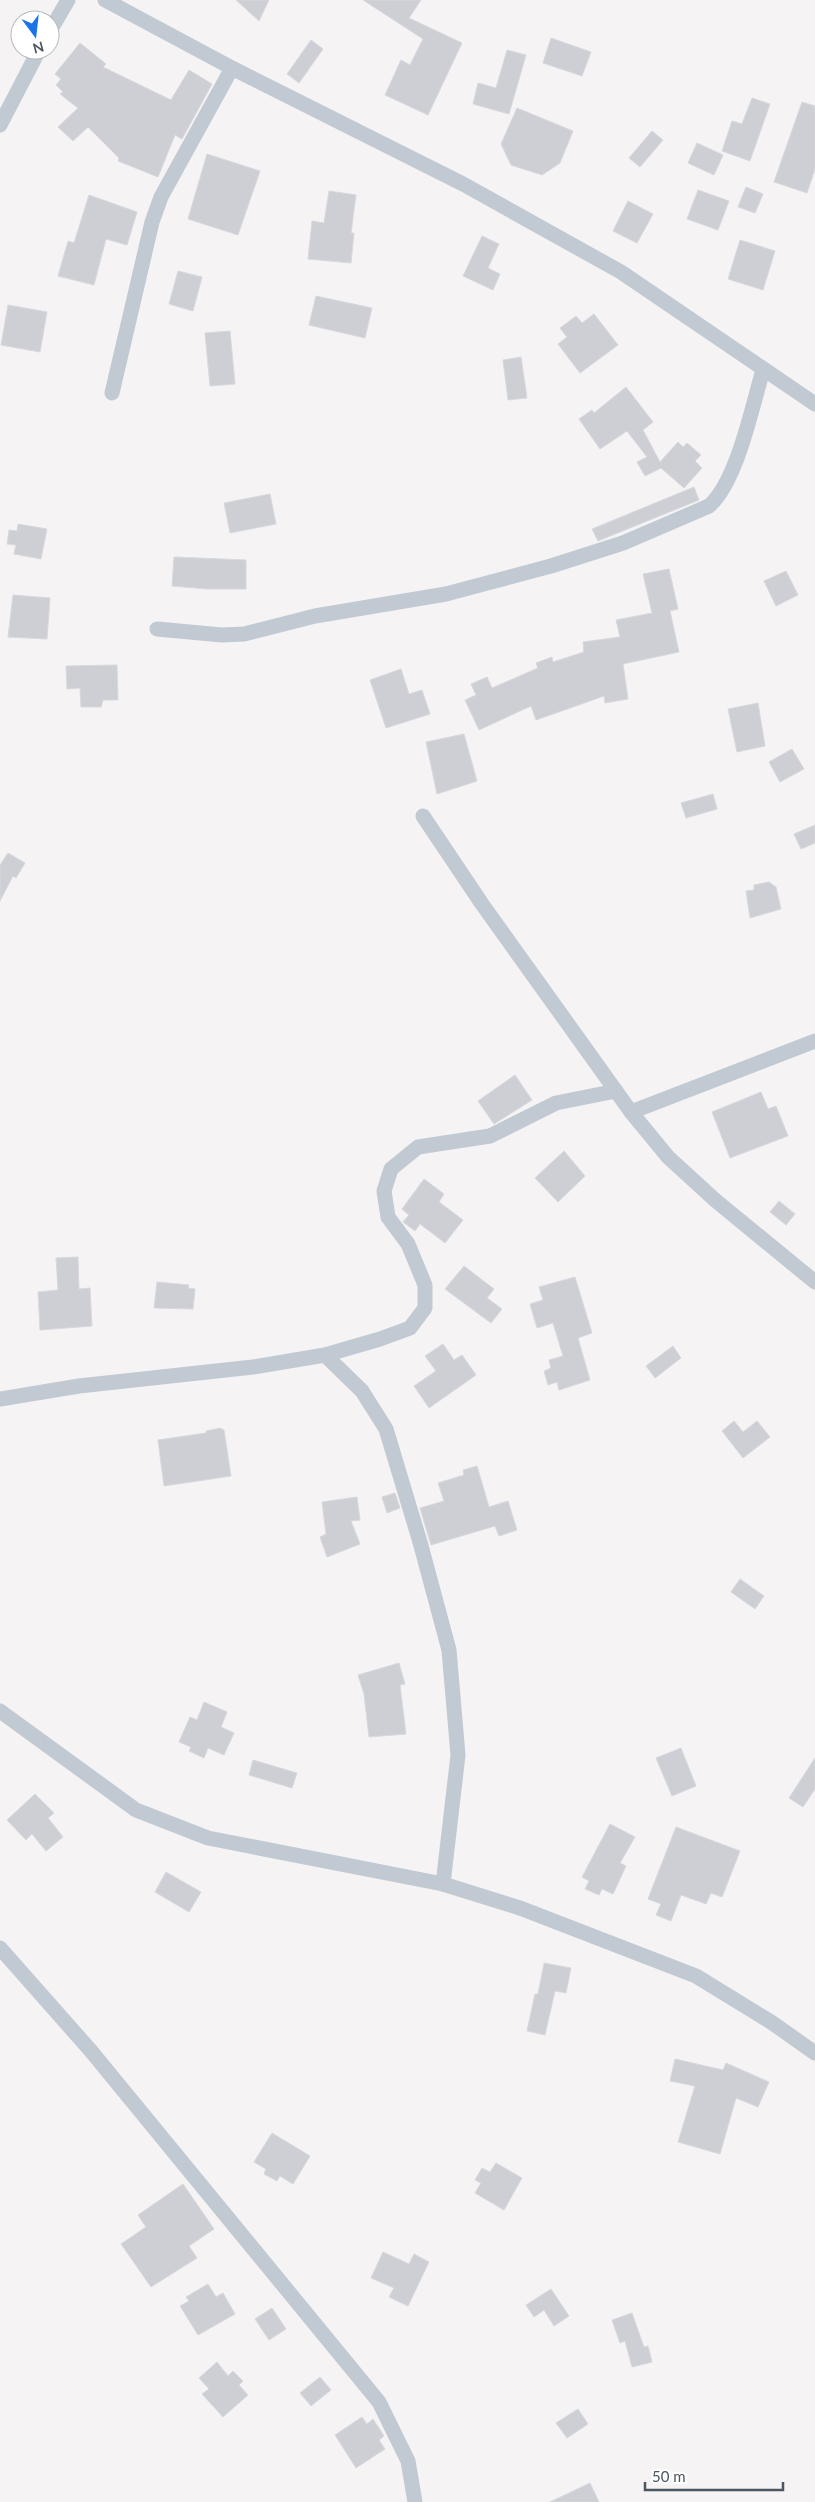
<svg xmlns="http://www.w3.org/2000/svg" width="815" height="2502" viewBox="0 0 815 2502" font-family="Lato,sans-serif">
  <rect width="100%" height="100%" fill="#f5f3f3"/>
  <g fill="#cdcfd5" stroke="#d7d9de">
    <path d="M236 0H269L259 21Z"/>
    <path d="M363 0H421L409 18 462 43 428 115 385 95 401 60 410 65 423 39Z"/>
    <path d="M551 38 591 52 582 76 543 63Z"/>
    <path d="M311 40 323 49 299 83 287 74Z"/>
    <path d="M80 43 106 64 103 67 171 100 189 70 212 84 182 139 175 135 158 177 118 161 119 158 88 127 73 141 58 127 78 108 60 94 63 92 56 85 61 79 55 74Z"/>
    <path d="M507 50 526 55 509 114 473 104 478 83 496 88Z"/>
    <path d="M752 98 770 104 750 161 722 151 732 121 742 124Z"/>
    <path d="M802 102 815 106V169L807 193 774 182Z"/>
    <path d="M517 108 573 131 560 163 542 175 511 165 501 144Z"/>
    <path d="M652 131 663 140 640 167 629 158Z"/>
    <path d="M697 143 723 155 714 175 688 163Z"/>
    <path d="M207 154 260 171 238 235 188 219Z"/>
    <path d="M746 187 763 194 755 213 738 207Z"/>
    <path d="M698 190 729 201 718 230 687 219Z"/>
    <path d="M329 191 356 195 351 233H354L351 263 308 259 312 221 324 223Z"/>
    <path d="M89 195 137 212 127 245 106 239 94 285 58 276 68 241 74 243Z"/>
    <path d="M628 201 653 214 637 243 613 231Z"/>
    <path d="M482 236 499 244 488 268 500 274 493 290 463 276Z"/>
    <path d="M740 240 775 251 763 290 728 279Z"/>
    <path d="M178 271 202 277 193 311 169 304Z"/>
    <path d="M316 296 372 308 365 338 309 325Z"/>
    <path d="M8 305 47 312 40 352 1 345Z"/>
    <path d="M594 314 618 345 580 373 558 344 567 337 560 328 576 316 582 323Z"/>
    <path d="M230 331 235 384 210 386 205 333Z"/>
    <path d="M521 357 527 398 508 400 503 360Z"/>
    <path d="M626 387 653 422 643 430 660 462 678 442 683 447 687 443 701 455 695 461 702 468 684 488 661 468 645 476 637 462 647 457 627 431 600 449 579 419 592 410 594 413Z"/>
    <path d="M694 487 699 500 598 541 592 529Z"/>
    <path d="M270 494 276 524 230 533 224 503Z"/>
    <path d="M18 524 47 529 41 559 14 554 16 545 7 544 9 530 17 531Z"/>
    <path d="M174 557 246 560V589H207L172 586Z"/>
    <path d="M669 569 678 609 670 611 679 652 623 664 628 699 605 703 604 696 536 720 531 706 479 730 465 700 476 695 471 684 487 677 492 688 538 668 536 663 552 657 553 662 584 652 583 642 620 637 616 620 652 613 643 574Z"/>
    <path d="M786 571 798 595 776 606 764 581Z"/>
    <path d="M13 595 50 598 47 639 8 637Z"/>
    <path d="M117 665 118 700H103L101 707H81L80 688 67 689 66 666Z"/>
    <path d="M401 669 409 694 422 690 430 714 386 728 370 680Z"/>
    <path d="M758 703 765 746 737 752 728 709Z"/>
    <path d="M464 734 477 781 437 794 426 742Z"/>
    <path d="M792 749 804 769 780 782 769 762Z"/>
    <path d="M713 794 717 809 686 818 681 803Z"/>
    <path d="M815 825V843L801 849 794 834Z"/>
    <path d="M8 853 25 863 16 878 13 876 0 901V865Z"/>
    <path d="M769 882 776 887 781 909 750 918 746 891 754 890V885Z"/>
    <path d="M515 1075 532 1100 494 1124 478 1101Z"/>
    <path d="M761 1092 768 1109 776 1106 788 1136 730 1158 712 1112Z"/>
    <path d="M564 1151 585 1176 558 1202 535 1178Z"/>
    <path d="M424 1179 444 1194 439 1202 463 1220 445 1243 420 1224 415 1231 403 1222 409 1215 402 1209Z"/>
    <path d="M779 1201 795 1214 786 1225 770 1212Z"/>
    <path d="M78 1257 79 1289 90 1288 92 1326 40 1330 38 1292 58 1290 56 1258Z"/>
    <path d="M464 1266 494 1289 487 1298 502 1309 491 1323 445 1289Z"/>
    <path d="M575 1277 592 1333 578 1338 590 1380 559 1390 557 1382 548 1385 544 1371 551 1368 549 1360 563 1356 553 1323 537 1328 530 1304 543 1300 539 1287Z"/>
    <path d="M157 1282 189 1285 188 1288 195 1289 193 1309 154 1308Z"/>
    <path d="M443 1344 454 1360 462 1355 476 1375 429 1408 414 1386 436 1371 425 1356Z"/>
    <path d="M673 1346 681 1358 655 1378 646 1366Z"/>
    <path d="M734 1421 743 1432 757 1421 770 1437 743 1458 722 1431Z"/>
    <path d="M220 1428 224 1430 231 1476 164 1486 158 1440 206 1433V1431Z"/>
    <path d="M477 1466 489 1507 508 1501 517 1530 499 1536 495 1526 431 1545 420 1508 444 1501 438 1483 464 1475 463 1470Z"/>
    <path d="M395 1493 400 1508 387 1513 382 1497Z"/>
    <path d="M357 1497 360 1520 351 1521 360 1544 327 1557 320 1537 326 1534 322 1502Z"/>
    <path d="M740 1579 764 1596 755 1609 731 1592Z"/>
    <path d="M399 1663 405 1684 400 1685 406 1734 369 1737 364 1694 358 1675Z"/>
    <path d="M204 1702 227 1712 221 1727 234 1733 224 1755 208 1748 204 1758 189 1751 191 1747 179 1742 190 1717 197 1720Z"/>
    <path d="M681 1748 696 1786 672 1796 656 1758Z"/>
    <path d="M815 1758V1789L803 1807 789 1798Z"/>
    <path d="M253 1760 297 1773 292 1788 249 1775Z"/>
    <path d="M35 1794 54 1813 48 1818 63 1837 46 1851 32 1834 26 1840 7 1820Z"/>
    <path d="M610 1824 635 1837 620 1863 626 1866 613 1894 602 1889 599 1895 585 1889 589 1881 582 1877Z"/>
    <path d="M676 1827 740 1851 722 1897 711 1893 706 1904 681 1895 671 1921 656 1915 661 1904 648 1899Z"/>
    <path d="M166 1872 201 1892 189 1912 155 1892Z"/>
    <path d="M544 1963 571 1968 566 1993 555 1991 545 2035 527 2031 535 1994H538Z"/>
    <path d="M675 2059 723 2070 726 2063 769 2082 758 2107 736 2098 720 2154 678 2142 695 2086 670 2081Z"/>
    <path d="M272 2133 310 2156 293 2184 280 2176 277 2181 264 2174 266 2169 254 2162Z"/>
    <path d="M496 2163 522 2178 504 2210 475 2193 481 2183 475 2180 482 2168 490 2172Z"/>
    <path d="M183 2184 214 2229 189 2246 197 2258 151 2287 121 2244 146 2227 138 2215Z"/>
    <path d="M383 2252 409 2264 414 2254 429 2262 408 2306 389 2297 394 2288 371 2278Z"/>
    <path d="M208 2284 216 2297 223 2293 235 2314 198 2335 180 2306 189 2301 186 2297Z"/>
    <path d="M551 2289 569 2316 554 2326 544 2310 534 2317 526 2305Z"/>
    <path d="M272 2308 286 2329 269 2340 255 2319Z"/>
    <path d="M632 2313 644 2347 648 2346 652 2362 632 2367 625 2341 620 2343 612 2320Z"/>
    <path d="M217 2362 228 2376 233 2371 243 2381 239 2385 248 2395 223 2417 202 2394 209 2389 199 2378Z"/>
    <path d="M320 2377 331 2390 311 2406 300 2393Z"/>
    <path d="M578 2409 588 2424 567 2438 556 2423Z"/>
    <path d="M362 2417 367 2424 373 2419 384 2436 379 2440 385 2449 356 2468 335 2435Z"/>
    <path d="M590 2483 599 2502H550Z"/>
  </g>
  <g fill="none" stroke-linecap="round" stroke-linejoin="round">
    <g stroke="#c1cad2" stroke-width="15">
      <path d="M105 0 232 68 463 184 621 272 815 404"/>
      <path d="M50 31 68 0"/>
      <path d="M0 125 39 50"/>
      <path d="M112 393 152 222 161 197 232 68"/>
      <path d="M157 629 222 635 244 634 315 616 446 594 551 566 623 543 709 506C737 482 752 407 763 370"/>
      <path d="M423 816 482 904 631 1112 668 1157 715 1200 815 1282"/>
      <path d="M631 1112 815 1041"/>
      <path d="M325 1355 362 1391 386 1429 420 1542 449 1650 458 1755 443 1884"/>
      <path d="M0 1399 79 1386 253 1367 325 1355 380 1339 410 1328 425 1308V1285L408 1244 388 1217 384 1191 391 1169 418 1147 490 1136 556 1103 616 1091"/>
      <path d="M0 1711 136 1810 208 1838 443 1884 520 1908 696 1976 771 2022 815 2053"/>
      <path d="M0 1948 91 2051 379 2402 408 2461 415 2502"/>
    </g>
  </g>
  <g transform="translate(35 35) rotate(165)"><circle r="24" fill="#ffffff" stroke="#b7bbc0"/>
  <path d="M0-4L9 19L0 12L-9 19Z" fill="#1a73e8"/>
  <text y="-8" font-size="14" font-weight="bold" text-anchor="middle" fill="#4a5661">N</text>
  </g>
  <path d="M645 2482v8h138v-8" fill="none" stroke="#4a5661" stroke-width="2.5"/>
  <text x="652" y="2482" font-size="15" fill="#4a5661" stroke="#ffffff" stroke-width="4" paint-order="stroke">50 m</text>
</svg>
